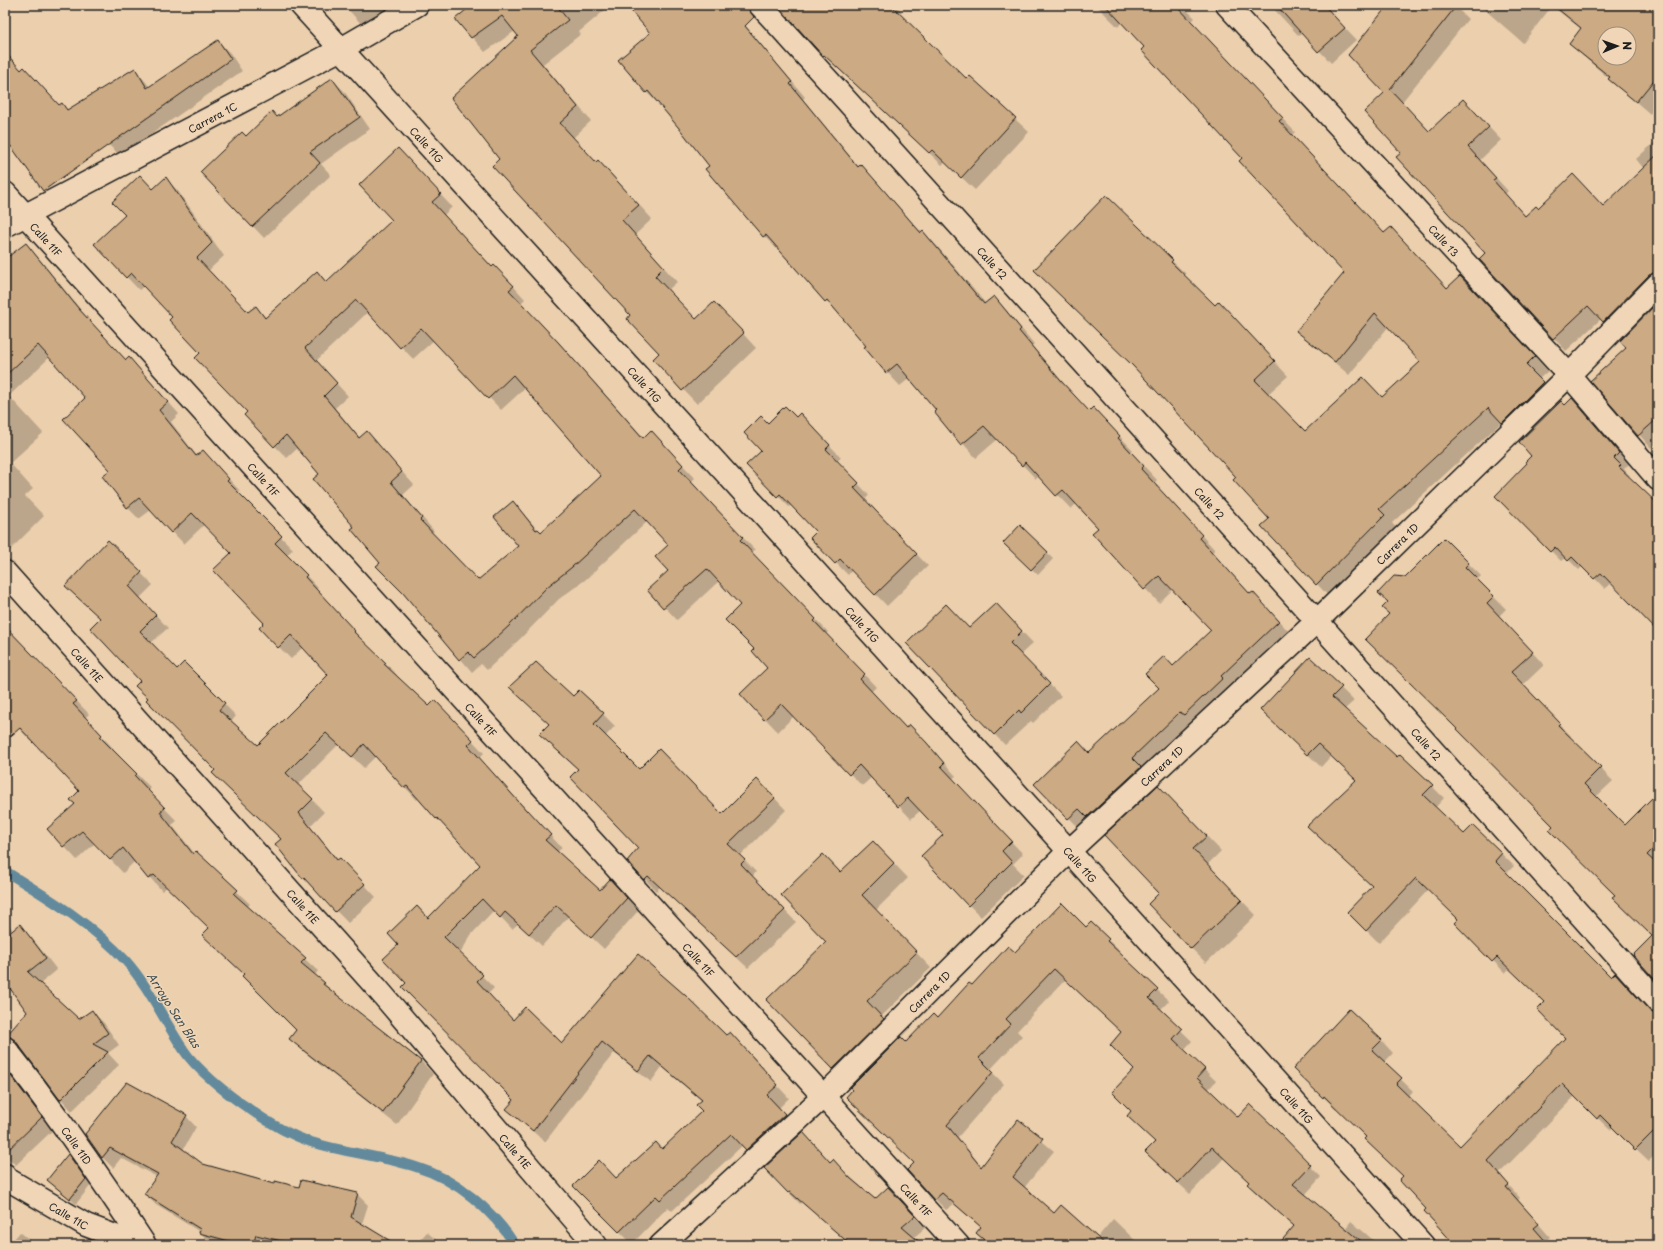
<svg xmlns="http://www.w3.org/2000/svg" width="1663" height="1250" viewBox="0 0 1663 1250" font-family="'Playpen Sans',sans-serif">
  <rect width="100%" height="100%" fill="#ecd0ae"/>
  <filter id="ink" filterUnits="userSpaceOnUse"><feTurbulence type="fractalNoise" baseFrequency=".025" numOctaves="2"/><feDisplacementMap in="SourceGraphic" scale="8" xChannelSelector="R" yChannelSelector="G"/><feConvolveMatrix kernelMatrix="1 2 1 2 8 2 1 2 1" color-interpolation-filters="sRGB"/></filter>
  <g filter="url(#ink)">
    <g fill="#0003" fill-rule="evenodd">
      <path d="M344 5H389L363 26Z"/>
      <path d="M473 5H611L579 32 581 34 543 64 591 121 573 138 596 163 598 161 612 175 652 219 635 235 677 282 668 290 696 320 728 317 756 348 697 404 654 359 661 353 632 315 501 159 519 36 515 31 485 52 456 19Z"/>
      <path d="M627 5H726L745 25 805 97 803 99 859 167 874 179 922 233 923 232 937 246 986 304 994 297 1007 311 1034 344 1032 346 1074 395 1089 412 1106 422 1133 450 1131 452 1157 480 1154 483 1215 550 1212 552 1251 595 1253 593 1292 635 1083 832 1036 784 1090 754 1160 688 1173 667 1212 630 1173 589 1159 603 1093 534 1099 528 1077 503 1071 509 1039 476 1036 479 998 439 976 458 935 412 938 410 910 378 900 386 887 372 868 346 840 314 825 301 780 249 778 250 764 236 707 169 711 166 661 106 647 93 619 60 652 33Z"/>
      <path d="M757 5H895L902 12 899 14 967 80 970 77 1029 132 975 190 945 162 942 165 838 67 837 68 780 8 777 6Z"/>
      <path d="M1096 5H1182L1195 18 1191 22 1295 132 1292 135 1385 234 1405 242 1448 289 1474 291 1548 371 1539 379 1556 397 1516 436 1502 422 1392 523 1398 530 1330 598 1317 584 1237 477 1138 369 1049 284 1172 261 1186 274 1184 276 1215 306 1233 316 1288 376 1268 394 1305 432 1382 398 1422 362 1389 326 1349 375 1298 331 1345 273 1122 22 1118 27Z"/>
      <path d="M1270 5H1323L1356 40 1331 63 1303 33 1299 36Z"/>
      <path d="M1390 5H1454L1468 19 1402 102 1430 132 1463 100 1501 140 1480 160 1508 191 1505 194 1526 217 1538 209 1573 175 1603 207 1644 169 1636 159 1658 139V292L1616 334 1601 319 1566 351 1480 259 1486 253 1402 153 1385 93Z"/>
      <path d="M1487 5H1658V104L1650 114 1583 56 1570 44 1581 29 1552 6 1523 43 1484 9ZM1605 34H1629V58H1605Z"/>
      <path d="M218 41 230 53 242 71 120 156 108 144 5 137V56L60 106 62 104 68 110 135 69 150 87Z"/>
      <path d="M332 79 344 91 370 129 321 164 331 175 264 238 201 172 247 138Z"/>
      <path d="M410 162 452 207 444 215 493 268 507 279 525 299 521 303 571 356 644 438 651 431 695 478 691 482 755 550 751 553 828 632 826 634 876 687 871 692 907 729 922 738 956 776 952 779 1023 854 1013 864 1024 875 981 917 969 905 944 835 921 810 911 819 872 777 862 786 794 716 778 732 742 694 769 668 755 649 742 605 719 581 677 620 649 590 670 571V545L648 521 585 580 559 599 521 638 487 670 481 664 472 672 404 593 320 474 298 448 287 458 275 446 173 317 144 286 139 290 95 244 166 179 178 191 224 256 208 271 248 313 256 307 266 318 317 272 327 283 393 220ZM368 312 413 359 434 340 501 410 525 388 603 476 541 533 513 503 519 546 478 581 432 533 434 531 403 495 414 485 367 433 360 438 335 408 348 396 316 361Z"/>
      <path d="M25 244 37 256 90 321 126 361 141 371 179 414 171 422 197 456 214 463 240 491 238 493 293 549 287 555 318 588 316 589 366 644 397 675 396 676 429 707 447 713 484 753 479 758 562 848 557 852 600 892H622L638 911 604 949 569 916 542 946 518 924 512 929 494 910 471 935 460 954 494 988 488 994 513 1021 562 1045 638 956 726 1037 730 1033 764 1068 762 1069 789 1098 779 1108 797 1127 759 1161 743 1145 672 1211 668 1207 632 1244 575 1186 616 1179 663 1150 703 1111 702 1101 662 1067 651 1082 614 1053 545 1142 507 1109 516 1100 408 983 428 919 481 866 419 797 417 800 376 756 364 768 339 744 298 785 324 812 310 826 338 860 352 871 376 897 348 923 304 878 282 840 149 698 142 681 101 619 78 598 141 573 153 585 140 598 168 628 151 643 177 670 184 663 236 716 231 722 258 747 329 675 303 647 291 659 279 647 232 553 205 524 184 544 151 510 139 519 127 507 111 470 87 398 50 357 9 396 43 433 10 463 33 489 25 496 44 516 8 552 5 549V261Z"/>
      <path d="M1658 303V442L1651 448 1592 381 1628 348Z"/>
      <path d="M1572 399 1629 464 1624 469 1630 476 1628 477 1658 512V631L1612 582 1605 589 1583 566 1579 570 1566 557 1561 561 1496 496 1529 463 1565 406Z"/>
      <path d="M796 418 811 426 841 457 837 461 869 495 865 500 928 566 887 606 852 570 848 575 811 538 818 532 792 505 789 507 748 465 762 451 768 424Z"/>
      <path d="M1020 527 1053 559 1038 575 1005 543Z"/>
      <path d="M1444 539 1481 576 1477 580 1506 609 1499 616 1544 665 1523 685 1571 736 1570 738 1613 781 1596 797 1625 827 1658 793V982L1653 936 1554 826 1390 614 1389 603 1379 593 1406 578Z"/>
      <path d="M996 604 1033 643 1020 655 1061 696 1033 723 1031 721 1005 745 994 734 969 629Z"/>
      <path d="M5 626 89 714 85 718 114 749 112 750 150 787 147 790 177 821 172 825 195 854 196 852 250 904 247 907 318 971 315 975 337 996 421 1061 433 1074 397 1125 304 1052 291 1039 298 1030 245 974 210 928 167 887 162 891 135 861 123 873 95 843 77 860 48 829 76 804 80 792 33 741 32 742 5 714Z"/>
      <path d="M1310 658 1354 701 1345 709 1397 758 1432 786 1444 798 1435 808 1465 835 1473 826 1514 866 1506 874 1611 979 1652 1013 1658 1015V1152L1649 1161 1613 1127 1610 1130 1575 1096 1499 1174 1520 1198 1518 1200 1550 1237 1546 1241 1549 1245H1457L1427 1209 1404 1176 1338 1107 1336 1109 1307 1082 1381 1040 1393 1053 1384 1063 1413 1091 1408 1097 1460 1147 1567 1038 1545 1003 1510 968 1505 973 1456 923 1460 919 1429 889 1379 943 1348 912 1373 886 1357 780 1331 756 1321 767 1274 722Z"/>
      <path d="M573 698 603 714 615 726 605 737 639 770 722 815 769 792 786 810 740 856 756 872 752 877 796 922 748 968 660 887 656 891 645 879 639 848 579 769Z"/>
      <path d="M1173 801 1221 851 1207 865 1256 915 1206 963 1191 948 1161 893Z"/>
      <path d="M888 857 908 878 876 910 931 968 881 1017 898 1034 848 1084 768 1000 827 942 841 874Z"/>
      <path d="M5 918 13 931 20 926 32 938 57 970 40 984 79 1020 92 1011 104 1023 119 1045 108 1053 119 1065 72 1111 61 1099 23 1050 7 1036 29 1012 5 981Z"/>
      <path d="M1086 928 1108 940 1120 951 1118 953 1169 1001 1160 1010 1192 1041 1184 1050 1216 1081 1208 1090 1238 1119 1250 1106 1321 1177 1305 1195 1345 1229 1351 1221 1379 1245H1279L1295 1226 1259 1196 1248 1184 1250 1182 1224 1158 1190 1194 1158 1164 1156 1142 1133 1112 1135 1069 1122 1033 1066 979 1017 1031 1022 1036 990 1070 1004 1084 958 1137 982 1167 1018 1121 1054 1151 1024 1188 1054 1214 1097 1238 1113 1219 1140 1245H989L977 1233 982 1228 954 1204 946 1210 935 1199 916 1163 907 1044 937 1019 972 987 1015 954Z"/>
      <path d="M5 1064 53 1130 16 1165 5 1155Z"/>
      <path d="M186 1116 196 1127 183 1150 203 1165 275 1185 357 1194 368 1205 362 1224 395 1245H217L210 1243 200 1232 156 1205 145 1194 157 1177 121 1158 113 1168 103 1158 86 1134Z"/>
      <path d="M68 1156 91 1185 76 1204 54 1186Z"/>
      <path d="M830 1163 844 1171 875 1200 888 1188 925 1228 913 1238 920 1245H839L844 1239 802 1202 800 1204 765 1168Z"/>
      <path d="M20 1232 36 1245H9Z"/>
      <path d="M427 1232 442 1245H415Z"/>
      <path d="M697 1237 705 1245H688Z"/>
    </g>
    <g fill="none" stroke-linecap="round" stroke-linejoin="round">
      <path stroke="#628a9c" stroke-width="10" d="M5 871C48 898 91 923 126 961 149 987 163 1019 183 1049 195 1068 228 1095 248 1108 266 1121 290 1135 311 1142 346 1153 382 1156 416 1167 456 1179 493 1210 515 1245"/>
    </g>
    <g fill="#ccaa83" stroke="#1c1c1c" fill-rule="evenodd">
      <path d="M472 5H556L568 20 530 50 578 107 560 123 596 162 598 160 639 205 622 220 664 267 655 276 696 319 714 302 744 333 682 391 653 359 659 353 627 319 630 315 492 166 499 159 451 98 518 36 502 16 471 38 455 19Z"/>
      <path d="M626 5H748L754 17 745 26 792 82 790 84 858 167 861 164 921 233 923 231 984 304 994 296 1021 329 1019 331 1060 380 1089 411 1093 407 1120 436 1118 438 1144 466 1141 469 1202 535 1199 538 1250 594 1253 592 1279 621 1221 676 1223 678 1184 715 1180 712 1132 758 1141 767 1087 817 1079 809 1068 819 1034 784 1078 741 1089 753 1159 688 1145 674 1164 656 1173 666 1211 630 1159 576 1144 590 1092 533 1098 528 1063 490 1056 496 1025 462 1022 466 984 426 961 445 934 412 936 410 897 364 886 373 864 347 866 346 827 300 825 302 766 235 763 237 705 169 709 166 683 133 648 91 646 93 618 60 650 33Z"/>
      <path d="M777 5H891L967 79 970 76 1016 118 961 178 932 150 929 153 824 55 823 56Z"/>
      <path d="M1105 5H1176L1283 118 1279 121 1384 233 1391 227 1447 288 1460 276 1535 356 1526 365 1543 382 1502 423 1488 408 1379 509 1385 515 1316 585 1261 526 1269 519 1233 480 1236 477 1133 366 1034 270 1106 195 1173 260 1171 262 1215 305 1219 301 1275 361 1255 380 1305 431 1363 377 1382 397 1420 362 1375 313 1335 362 1296 331 1344 273 1239 161 1242 158 1141 50 1144 47Z"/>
      <path d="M1276 5H1324L1345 28 1318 52Z"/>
      <path d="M1388 5H1457L1390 89 1429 131 1463 99 1489 127 1468 147 1496 178 1493 180 1525 216 1536 206 1538 208 1573 174 1603 206 1658 154V272L1649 275 1603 322 1588 306 1553 339 1479 259 1485 253 1396 157 1401 153 1364 112 1384 93 1348 55Z"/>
      <path d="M1553 5H1658V75L1636 102 1608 79 1610 77 1569 44 1581 28ZM1605 34H1629V58H1605Z"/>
      <path d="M218 40 231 59 43 191 5 138V52L21 70 24 67 59 105 62 103 67 110 135 68 147 88Z"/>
      <path d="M332 78 360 117 310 152 320 163 252 227 200 172 242 132 246 136 272 111 277 117Z"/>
      <path d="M398 148 441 194 432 202 492 267 494 265 514 286 509 290 559 343 643 438 651 430 683 465 679 469 743 537 740 540 816 619 814 621 865 674 860 679 906 728 909 724 927 743 944 763 941 766 1012 841 1002 851 1012 862 968 906 921 856 943 835 908 798 898 807 859 765 849 775 781 704 764 720 740 694 767 668 752 651 754 649 725 620 740 605 707 569 663 608 647 590 668 571 655 557 668 545 635 509 572 567 547 587 509 626 474 658 468 652 459 660 403 593 376 566 380 563 351 529 354 527 313 479 319 474 286 435 274 447 244 415 247 412 195 358 200 353 169 320 172 317 131 273 126 278 94 244 125 215 112 202 140 175 153 189 166 177 212 243 197 258 248 312 256 306 265 318 317 271 326 282 392 220 359 185ZM356 300 400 348 421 328 488 399 513 375 601 476 541 532 538 529 536 530 513 501 494 517 518 546 478 580 420 520 422 518 391 482 402 472 367 431 359 438 324 396 337 383 305 348Z"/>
      <path d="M26 243 78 308 126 360 129 357 168 402 159 410 196 456 203 450 229 479 227 481 282 536 275 543 307 575 305 577 355 631 354 632 386 663 384 664 429 706 435 700 473 740 468 745 527 811 528 810 551 835 545 840 600 890 610 879 627 898 591 938 556 905 529 934 505 912 500 918 482 899 444 937 483 975 477 981 513 1020 525 1007 562 1043 638 954 685 995 726 1035 730 1032 778 1085 767 1095 785 1114 746 1150 731 1134 660 1200 656 1196 619 1232 573 1186 599 1160 616 1178 656 1142 662 1149 702 1111 696 1105 702 1100 650 1056 638 1071 602 1042 533 1131 506 1109 514 1100 402 987 406 983 383 959 398 945 388 934 417 906 428 918 480 865 437 818 436 819 407 786 404 788 364 744 352 757 326 733 286 773 313 799 299 813 337 860 340 858 365 884 335 912 304 878 303 879 275 844 281 839 212 773 215 770 146 700 148 698 135 686 140 681 90 628 100 618 65 586 108 540 142 572 129 586 156 615 140 631 177 669 184 662 225 703 219 710 258 745 328 675 291 635 278 648 259 628 264 623 213 570 231 553 192 513 171 533 139 498 127 508 102 476 110 470 63 419 85 398 38 345 5 376V259Z"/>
      <path d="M1658 302V418L1638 436 1590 381 1626 348 1620 341Z"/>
      <path d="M1572 398 1619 453 1614 458 1621 465 1619 467 1658 504V632L1601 573 1594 579 1572 557 1568 561 1555 547 1550 552 1495 496 1527 463 1525 462 1531 456 1519 442 1561 401 1565 405Z"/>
      <path d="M785 406 796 417 800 413 830 445 826 449 859 483 854 488 917 554 875 595 840 559 835 564 810 538 816 532 780 494 777 497 746 465 761 451 744 433 761 416 768 423Z"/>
      <path d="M1020 525 1048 552 1031 570 1003 543Z"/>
      <path d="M1444 538 1469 563 1465 567 1494 596 1487 603 1533 652 1511 672 1560 723 1558 725 1601 767 1584 784 1625 825 1658 792V844L1647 855 1658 865V983L1633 955 1652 936 1612 897 1615 895 1549 830 1553 826 1452 724 1365 639 1389 614 1382 608 1388 602 1378 593 1394 576 1405 577Z"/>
      <path d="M996 603 1022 631 1010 643 1050 684 1021 713 1019 710 994 735 906 643 946 604 969 628Z"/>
      <path d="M5 626 77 701 73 704 102 735 100 737 137 774 135 776 165 808 160 812 193 854 196 851 238 890 234 894 306 958 301 963 325 983 323 984 421 1061 383 1113 289 1039 296 1030 242 976 244 974 202 935 209 928 154 875 148 879 123 848 110 860 82 831 63 847 47 829 75 804 70 800 79 791 20 728 5 741Z"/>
      <path d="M1310 657 1342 687 1332 697 1397 757 1400 754 1433 785 1423 795 1464 834 1473 825 1502 853 1495 861 1611 977 1615 973 1649 1010 1658 1014V1127L1635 1150 1600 1115 1597 1119 1562 1084 1488 1161 1509 1185 1506 1187 1539 1224 1534 1228 1549 1245H1455L1424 1211 1426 1209 1399 1180 1403 1176 1364 1139 1366 1137 1324 1096 1323 1098 1293 1069 1349 1009 1382 1040 1372 1050 1402 1078 1396 1084 1460 1146 1565 1038 1537 1009 1544 1002 1497 957 1492 962 1454 923 1458 919 1416 878 1366 931 1347 912 1372 886 1307 826 1356 780 1318 744 1307 755 1260 710Z"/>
      <path d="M536 662 573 696 579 690 604 713 594 724 639 769 659 749 722 814 757 779 775 798 728 844 745 860 741 864 785 910 736 957 648 876 644 880 627 861 638 848 570 777 578 769 539 734 549 724 509 687Z"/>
      <path d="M1158 785 1207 836 1193 849 1242 900 1191 949 1148 904 1159 893 1104 835Z"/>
      <path d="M873 841 894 863 862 895 917 952 867 1001 884 1019 833 1069 766 1000 826 942 781 895 823 854 840 872Z"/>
      <path d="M1062 903 1086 927 1091 922 1109 939 1107 941 1158 989 1149 998 1182 1029 1173 1039 1205 1069 1197 1078 1238 1117 1250 1104 1277 1130 1311 1165 1293 1184 1366 1245H1278L1294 1226 1247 1184 1249 1182 1212 1147 1178 1183 1145 1152 1155 1142 1127 1116 1131 1111 1112 1092 1134 1069 1110 1045 1121 1032 1054 969 1006 1019 1011 1024 979 1058 993 1072 947 1125 981 1167 1018 1119 1043 1138 1013 1177 1054 1213 1061 1205 1106 1245H990L976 1233 981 1227 942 1193 934 1200 907 1170 914 1163 846 1097 852 1090 850 1088 901 1037 906 1042 933 1014 937 1018 969 983 972 985 1008 946 1015 952Z"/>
      <path d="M20 924 46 958 28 972 79 1019 92 1010 108 1033 93 1044 108 1052 60 1100 15 1040 6 1036 27 1012 9 987 5 990V937Z"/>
      <path d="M5 1068 42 1117 5 1153Z"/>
      <path d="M127 1082 187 1115 172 1141 203 1164 275 1184V1181L299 1187 301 1180 358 1193 351 1217 397 1245H299L256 1235 253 1245H244L199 1233 200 1229 144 1194 158 1174 110 1148 102 1158 85 1134Z"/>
      <path d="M803 1132 830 1162 833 1159 850 1178 875 1199 888 1187 915 1216 902 1227 923 1245H851L790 1192 788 1193 764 1168Z"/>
      <path d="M68 1154 86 1179 70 1199 47 1180Z"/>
    </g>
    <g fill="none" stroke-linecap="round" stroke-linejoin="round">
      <g stroke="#1c1c1c" stroke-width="25">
        <g id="minor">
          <path id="s1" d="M301 5 1069 851 1423 1245"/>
          <path id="s2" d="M760 5 1317 621 1658 1002"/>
          <path id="s3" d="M1227 5 1569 375 1658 479"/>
          <path id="s4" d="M5 193 958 1245"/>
          <path id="s5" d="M5 226 341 49 417 5"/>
          <path id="s6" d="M5 572 376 987 596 1245"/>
          <path id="s7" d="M5 1048C55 1111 101 1178 145 1245"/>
          <path id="s8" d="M5 1175 9 1180 86 1225 139 1245"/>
          <path id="s9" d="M661 1245 824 1096 1069 851 1317 621 1569 375 1658 284"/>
        </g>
      </g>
      <use href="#minor" stroke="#f0d6b7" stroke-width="22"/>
    </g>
  </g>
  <g text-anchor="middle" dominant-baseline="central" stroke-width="3" stroke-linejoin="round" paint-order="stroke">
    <g font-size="10" fill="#1c1c1c" stroke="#f0d6b7">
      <text stroke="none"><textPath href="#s5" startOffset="234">Carrera 1C</textPath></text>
      <text stroke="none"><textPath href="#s1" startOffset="188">Calle 11G</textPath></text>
      <text stroke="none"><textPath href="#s4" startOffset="62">Calle 11F</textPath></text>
      <text stroke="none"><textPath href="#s3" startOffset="320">Calle 13</textPath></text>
      <text stroke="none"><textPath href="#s2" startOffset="347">Calle 12</textPath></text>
      <text stroke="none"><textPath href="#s1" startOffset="512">Calle 11G</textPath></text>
      <text stroke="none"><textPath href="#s4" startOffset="386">Calle 11F</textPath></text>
      <text stroke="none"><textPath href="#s2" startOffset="671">Calle 12</textPath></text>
      <text stroke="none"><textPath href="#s9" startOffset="1017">Carrera 1D</textPath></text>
      <text stroke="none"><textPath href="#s1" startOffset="836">Calle 11G</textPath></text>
      <text stroke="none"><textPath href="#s6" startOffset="124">Calle 11E</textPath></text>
      <text stroke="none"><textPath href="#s4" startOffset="710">Calle 11F</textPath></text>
      <text stroke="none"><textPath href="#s2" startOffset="995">Calle 12</textPath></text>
      <text stroke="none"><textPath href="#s9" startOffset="693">Carrera 1D</textPath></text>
      <text stroke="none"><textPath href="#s1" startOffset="1160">Calle 11G</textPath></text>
      <text stroke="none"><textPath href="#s6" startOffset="448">Calle 11E</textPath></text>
      <text stroke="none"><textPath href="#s4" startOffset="1034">Calle 11F</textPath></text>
      <text stroke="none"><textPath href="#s9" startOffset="369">Carrera 1D</textPath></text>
      <text stroke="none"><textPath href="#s1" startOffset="1484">Calle 11G</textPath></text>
      <text stroke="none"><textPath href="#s7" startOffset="121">Calle 11D</textPath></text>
      <text stroke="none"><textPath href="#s6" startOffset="772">Calle 11E</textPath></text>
      <text stroke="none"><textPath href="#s4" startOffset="1358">Calle 11F</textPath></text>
      <text stroke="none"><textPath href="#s8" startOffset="76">Calle 11C</textPath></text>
    </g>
    <g font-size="11" font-style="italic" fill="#394a51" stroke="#f0d6b7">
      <text transform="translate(174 1010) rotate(57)">Arroyo San Blas</text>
    </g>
  </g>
  <rect width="1663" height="1250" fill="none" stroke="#f0d6b7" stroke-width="20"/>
  <rect x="10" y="10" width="1643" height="1230" fill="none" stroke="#1c1c1c" stroke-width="1.5" filter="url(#ink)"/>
  <g transform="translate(1617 46) rotate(88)"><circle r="19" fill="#f0d6b7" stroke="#9b8c79"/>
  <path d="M0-3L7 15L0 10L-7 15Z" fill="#1c1c1c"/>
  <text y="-6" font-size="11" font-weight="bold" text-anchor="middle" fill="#1c1c1c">N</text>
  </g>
</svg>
